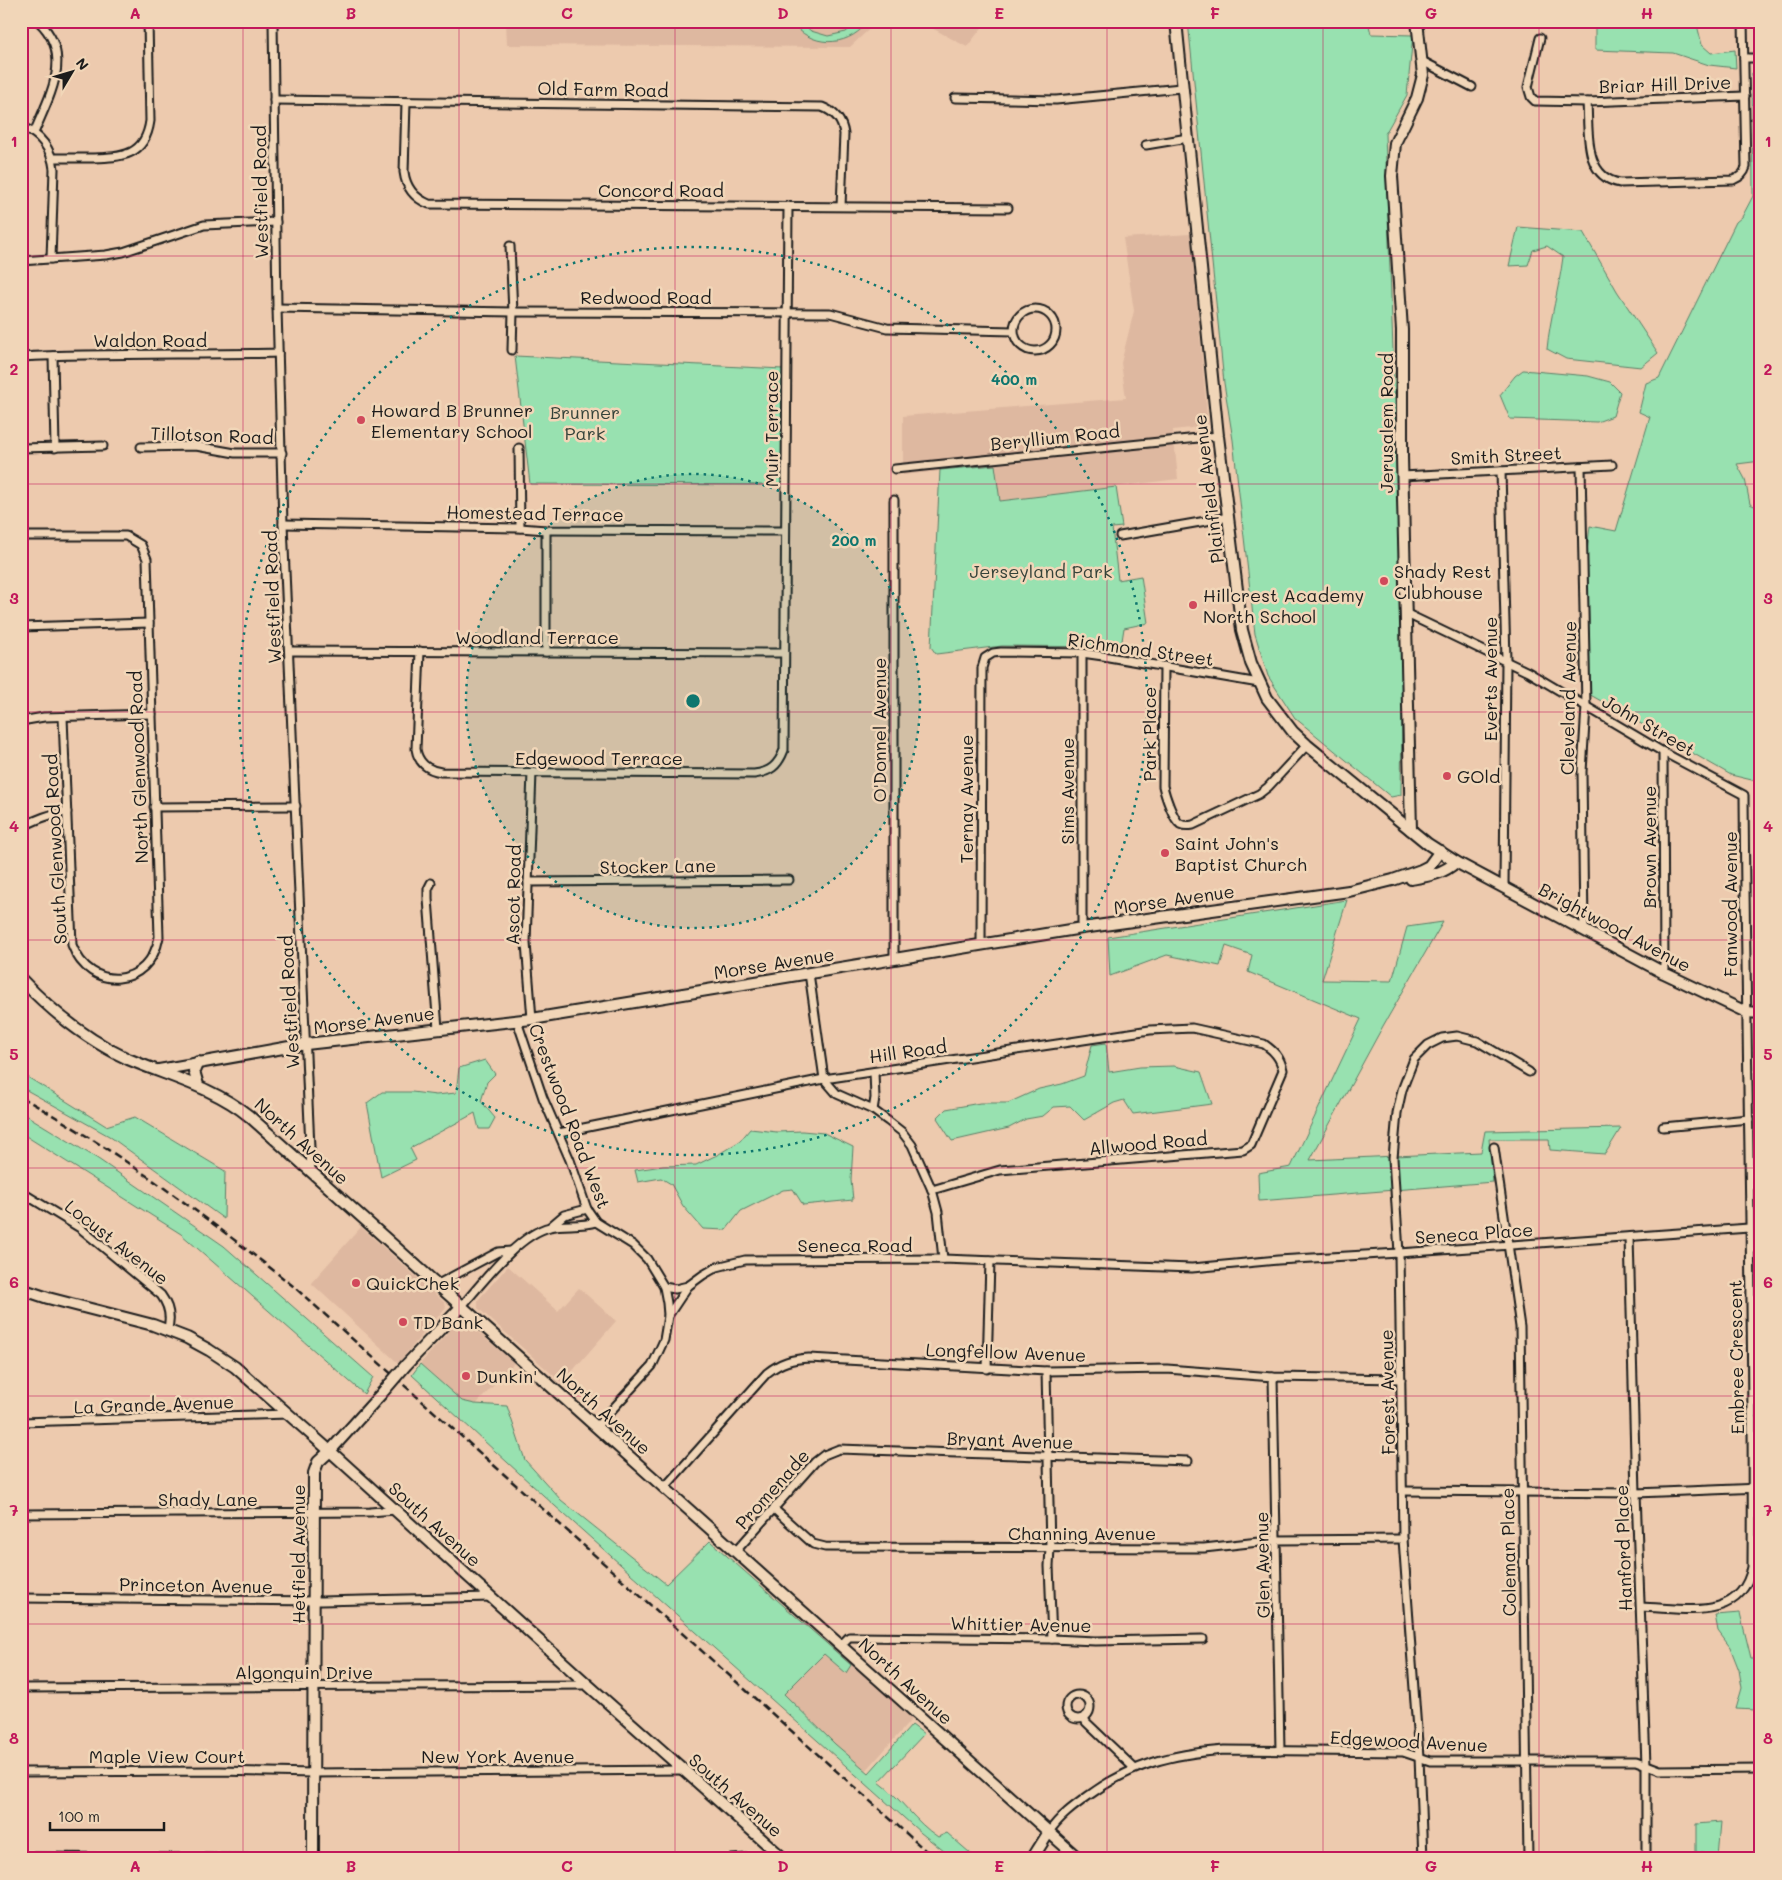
<svg xmlns="http://www.w3.org/2000/svg" width="1782" height="1880" viewBox="0 0 1782 1880" font-family="Mali,sans-serif">
  <rect width="100%" height="100%" fill="#edcaae"/>
  <filter id="ink" filterUnits="userSpaceOnUse"><feTurbulence type="fractalNoise" baseFrequency=".02" numOctaves="2"/><feDisplacementMap in="SourceGraphic" scale="10" xChannelSelector="R" yChannelSelector="G"/><feConvolveMatrix kernelMatrix="1 2 1 2 8 2 1 2 1" color-interpolation-filters="sRGB"/></filter>
  <g filter="url(#ink)">
    <g fill="#deb8a0">
      <path d="M506 21H878L850 47 507 45Z"/>
      <path d="M919 21H987L967 47Z"/>
      <path d="M1191 234 1208 426 1173 430 1178 479 999 501 995 465 903 475V416L1126 398 1121 363 1134 311 1123 238Z"/>
      <path d="M361 1227 445 1303 446 1307 398 1363 311 1283Z"/>
      <path d="M508 1266 558 1311 579 1288 616 1321 562 1383 478 1308V1300Z"/>
      <path d="M464 1320 514 1363 471 1410 420 1364 458 1321Z"/>
      <path d="M829 1644 912 1719 864 1773 781 1697Z"/>
    </g>
    <g fill="#98e1b0" stroke="#5a7e66">
      <path d="M791 21H799L811 31 828 36 846 32 859 21H874V26H866V24C846 48 810 48 791 21Z"/>
      <path d="M1188 21H1368L1371 34 1413 35 1407 95 1385 134 1403 619 1401 795 1391 797 1295 718 1268 676 1255 634 1233 440 1224 383Z"/>
      <path d="M1595 21H1696L1702 45 1711 53 1735 50 1736 68 1709 65 1673 53 1595 50Z"/>
      <path d="M1752 73H1761V461L1737 464 1745 479 1750 504 1761 509V741L1755 762 1760 782 1731 775 1587 693 1586 560 1590 526 1616 531 1650 417 1639 412 1646 383 1659 378 1736 222 1742 217 1753 196Z"/>
      <path d="M1518 227 1583 232 1617 291 1658 353 1641 367 1566 359 1547 349C1550 318 1559 289 1563 257L1547 246 1533 250 1528 265 1509 266Z"/>
      <path d="M515 356 783 369 782 485 530 484Z"/>
      <path d="M1523 370 1588 376 1610 382 1620 392 1613 416 1597 422 1510 419 1500 395 1515 376Z"/>
      <path d="M995 465 1000 501 1116 487 1122 527 1112 528 1118 580 1141 576 1148 623 1124 628 1121 647 1002 646 936 654 931 647 940 470Z"/>
      <path d="M1347 900 1322 980 1392 981 1407 927 1443 922 1383 1026 1310 1160 1481 1152 1485 1131 1621 1128 1605 1154 1550 1150 1549 1139H1489L1493 1182 1259 1201 1258 1173 1291 1167 1361 1019 1248 972 1252 955 1226 946 1220 966 1167 955 1110 976 1108 937Z"/>
      <path d="M1106 1043 1109 1072 1140 1067 1174 1066 1201 1072 1212 1104 1133 1114 1124 1100 1114 1103 1084 1120 1070 1106 1054 1107 1043 1116 1026 1119 1009 1128 952 1141 937 1118 946 1109 980 1103H1008L1039 1089 1062 1084 1084 1076 1092 1045Z"/>
      <path d="M485 1060 495 1074 487 1082 481 1101 495 1118 489 1129H479L475 1113 410 1148 416 1160 381 1177 367 1103 382 1092H412L436 1095 456 1093 459 1068Z"/>
      <path d="M21 1073 106 1126 135 1117 225 1171 224 1219 109 1136 21 1087Z"/>
      <path d="M21 1112 98 1159 224 1246 373 1377 364 1394 181 1234 21 1133Z"/>
      <path d="M750 1129 777 1132 802 1131 824 1133 853 1147 851 1180 853 1200 803 1205 793 1189 783 1190 741 1211 726 1230 703 1229 683 1206 671 1184 661 1178 638 1182 635 1170 663 1166 696 1165 719 1154 740 1141Z"/>
      <path d="M420 1364 462 1401 475 1404 507 1406 525 1460 561 1500 666 1584 710 1541 851 1665 846 1673 824 1654 784 1694 835 1744 869 1773 912 1725 924 1734 879 1782C901 1798 915 1822 938 1837L947 1833 977 1859H954L921 1833 555 1506 412 1375Z"/>
      <path d="M1740 1613 1751 1658H1761V1694L1757 1697 1755 1710 1736 1709 1742 1688 1739 1670 1730 1647 1718 1631 1715 1615Z"/>
      <path d="M1721 1822 1718 1856 1696 1852V1824Z"/>
    </g>
    <g fill="none" stroke-linecap="round" stroke-linejoin="round">
      <g stroke="#1c1c1c" stroke-width="11">
        <g id="street">
          <path d="M273 21 277 308 283 524 311 1171"/>
          <path d="M1540 38 1528 87 1531 97 1535 101 1587 102 1745 96"/>
          <path d="M1744 58H1761"/>
          <path d="M1422 61 1472 87"/>
          <path d="M955 98 1056 100 1181 88"/>
          <path d="M274 100 822 107C835 112 842 120 844 134L841 206"/>
          <path d="M406 102 404 172C406 188 414 198 429 204L1008 208"/>
          <path d="M1587 102C1589 131 1583 177 1620 183L1733 180C1740 177 1744 174 1746 167L1743 21"/>
          <path d="M21 127C40 133 52 150 54 169L51 259"/>
          <path d="M34 133C49 96 75 55 38 21"/>
          <path d="M1146 145 1188 138"/>
          <path d="M52 158C65 158 78 158 91 158 121 157 145 157 150 121L148 21"/>
          <path d="M510 246 513 312 512 350"/>
          <path d="M21 261 106 255 123 252 204 225 276 222"/>
          <path d="M277 308 513 312 830 313 887 328 1013 331"/>
          <circle cx="1035" cy="330" r="21"/>
          <path d="M53 356 55 448"/>
          <path d="M21 357C107 353 193 355 278 353"/>
          <path d="M141 447 196 446 235 453H282"/>
          <path d="M21 448 103 446"/>
          <path d="M519 448 520 528"/>
          <path d="M1581 467 1586 706 1582 772 1584 929"/>
          <path d="M895 469 1218 436"/>
          <path d="M1501 471 1506 660 1504 887"/>
          <path d="M1402 476 1612 465"/>
          <path d="M283 524 520 528 546 530 785 531"/>
          <path d="M21 536H126L141 545 147 559 159 937C150 988 90 993 72 945L63 717"/>
          <path d="M1120 536 1229 517"/>
          <path d="M1405 613 1528 672 1663 752 1744 795C1746 1053 1754 1310 1752 1567 1741 1623 1683 1608 1641 1607"/>
          <path d="M21 627 149 623"/>
          <path d="M289 651 784 653"/>
          <path d="M420 651 416 749C418 762 427 770 441 772L754 774C770 772 778 766 784 750L788 206"/>
          <path d="M546 652V530"/>
          <path d="M1082 653V928"/>
          <path d="M1164 666 1163 786C1165 795 1173 819 1180 824 1184 826 1188 826 1193 825L1259 794 1268 787 1307 745"/>
          <path d="M21 721 44 717 152 714"/>
          <path d="M1663 752 1664 973"/>
          <path d="M154 807 296 806"/>
          <path d="M21 827C36 820 51 813 67 812"/>
          <path d="M528 882 789 880"/>
          <path d="M431 883 428 889V899L438 1029"/>
          <path d="M981 945 982 668 985 658 993 653 1001 652 1082 653 1103 656 1259 683"/>
          <path d="M894 960V500"/>
          <path d="M809 973 824 1079 837 1094 873 1110 888 1121 902 1132 912 1145 932 1190 938 1212 943 1259"/>
          <path d="M532 1019 526 943 532 772"/>
          <path d="M517 1021 543 1098 570 1160 587 1209 596 1222 633 1245 647 1259 664 1287 667 1303 668 1315"/>
          <path d="M873 1110 875 1098 874 1072"/>
          <path d="M1663 1127 1749 1119"/>
          <path d="M559 1133 824 1079 1150 1030 1192 1028 1264 1044C1274 1051 1280 1057 1283 1070L1251 1145 1243 1150 1000 1170 932 1190"/>
          <path d="M1494 1147 1520 1327 1528 1859"/>
          <path d="M21 1192 80 1228 161 1295C169 1306 172 1317 167 1331"/>
          <path d="M551 1226 564 1215 587 1209"/>
          <path d="M1629 1237 1636 1493 1646 1765V1859"/>
          <path d="M438 1284 498 1252 511 1251"/>
          <path d="M664 1287 675 1289 688 1286"/>
          <path d="M462 1306C483 1282 519 1234 550 1227 564 1223 580 1227 596 1222"/>
          <path d="M987 1369 990 1261"/>
          <path d="M1046 1371 1050 1548 1049 1566 1052 1639"/>
          <path d="M1273 1377 1280 1751"/>
          <path d="M21 1422 288 1414"/>
          <path d="M597 1426 652 1366 664 1340 668 1316 688 1286 703 1275 717 1267 745 1260 943 1259 1192 1268 1278 1260 1399 1253 1749 1228"/>
          <path d="M665 1487 767 1373C781 1362 792 1359 809 1358L1046 1371 1167 1369 1273 1377 1401 1379"/>
          <path d="M1403 1491 1636 1493 1761 1488"/>
          <path d="M774 1509 813 1544 825 1547 1204 1548 1277 1540 1403 1539"/>
          <path d="M21 1514 370 1512 395 1510"/>
          <path d="M736 1551 815 1462 824 1455 839 1449 1188 1461"/>
          <path d="M21 1598 321 1601 491 1597"/>
          <path d="M841 1645 849 1637H856L1052 1639 1095 1641 1203 1639"/>
          <path d="M21 1688 588 1685"/>
          <circle cx="1078" cy="1707" r="12"/>
          <path d="M1084 1717 1086 1722 1134 1768"/>
          <path d="M21 1772 220 1771 312 1773 683 1770"/>
          <path d="M1049 1832C1059 1817 1074 1806 1088 1796 1132 1764 1171 1754 1224 1750L1403 1752 1430 1761H1636L1660 1770 1761 1769"/>
          <path d="M21 1857 344 1859"/>
          <path d="M732 1859 781 1856"/>
          <path d="M1423 1859 1419 1757 1403 1539 1399 1253 1393 1158 1397 1113 1402 1090 1414 1059 1428 1045 1442 1038 1457 1036 1477 1041 1529 1072"/>
        </g>
      </g>
      <g stroke="#1c1c1c" stroke-width="14">
        <g id="secondary">
          <path d="M1176 21 1218 436 1242 630 1251 663 1267 698 1293 732 1307 745 1428 844 1456 862 1664 973 1746 1012 1761 1013"/>
          <path d="M1411 830 1402 457V330L1392 176 1395 143 1417 98 1423 75 1417 21"/>
          <path d="M1411 879C1428 876 1443 874 1456 862"/>
          <path d="M21 979C52 1012 87 1040 128 1059 170 1077 213 1087 249 1116L1079 1859"/>
          <path d="M159 1070 306 1044 532 1019 1082 928 1349 891 1393 880 1421 870 1429 866 1440 851"/>
          <path d="M198 1085 194 1071 198 1062"/>
          <path d="M21 1289 48 1298 153 1325 187 1338 209 1350 235 1367 330 1451 588 1685 784 1859"/>
          <path d="M406 1365 462 1306"/>
          <path d="M313 1859 314 1473 318 1462 330 1451 382 1393"/>
          <path d="M1032 1859 1049 1832"/>
        </g>
      </g>
      <use href="#street" stroke="#f1d6b8" stroke-width="7"/>
      <use href="#secondary" stroke="#f1d6b8" stroke-width="10"/>
      <path stroke="#1c1c1c" stroke-width="2.5" stroke-dasharray="8 4" stroke-linecap="butt" d="M21 1097C118 1151 207 1217 293 1286L935 1859"/>
      <g stroke="#1c1c1c" stroke-width="14" stroke-linecap="butt">
        <path id="secondary-bridge" d="M382 1393 406 1365"/>
      </g>
      <use href="#secondary-bridge" stroke="#f1d6b8" stroke-width="10"/>
    </g>
  </g>
  <path fill="none" stroke="#c2185b" stroke-width="1" stroke-opacity="0.55" d="M243 21V1859M459 21V1859M675 21V1859M891 21V1859M1107 21V1859M1323 21V1859M1539 21V1859M21 256H1761M21 484H1761M21 712H1761M21 940H1761M21 1168H1761M21 1396H1761M21 1624H1761"/>
  <circle cx="693" cy="701" r="227" fill="#0f766e" fill-opacity=".12"/>
  <g fill="none" stroke="#0f766e" stroke-width="2.5" stroke-dasharray="2.5 5">
    <circle cx="693" cy="701" r="227"/>
    <circle cx="693" cy="701" r="454"/>
  </g>
  <g fill="#d1495b" stroke="#f1d6b8" stroke-width="2">
    <circle cx="361" cy="420" r="5"/>
    <circle cx="1384" cy="581" r="5"/>
    <circle cx="1193" cy="605" r="5"/>
    <circle cx="1447" cy="776" r="5"/>
    <circle cx="1165" cy="853" r="5"/>
    <circle cx="356" cy="1283" r="5"/>
    <circle cx="403" cy="1322" r="5"/>
    <circle cx="466" cy="1376" r="5"/>
  </g>
  <g text-anchor="middle" dominant-baseline="central" stroke-width="5" stroke-linejoin="round" paint-order="stroke">
    <g font-size="18" fill="#1c1c1c" stroke="#f1d6b8">
      <text transform="translate(1665 84) rotate(-2)">Briar Hill Drive</text>
      <text transform="translate(603 89) rotate(1)">Old Farm Road</text>
      <text x="661" y="190">Concord Road</text>
      <text transform="translate(260 192) rotate(-91)">Westfield Road</text>
      <text x="646" y="297">Redwood Road</text>
      <text x="150" y="340">Waldon Road</text>
      <text transform="translate(1386 423) rotate(-90)">Jerusalem Road</text>
      <text transform="translate(771 429) rotate(-90)">Muir Terrace</text>
      <text transform="translate(212 435) rotate(2)">Tillotson Road</text>
      <text transform="translate(1055 437) rotate(-6)">Beryllium Road</text>
      <text transform="translate(1506 455) rotate(-3)">Smith Street</text>
      <text transform="translate(1208 489) rotate(-97)">Plainfield Avenue</text>
      <text transform="translate(535 513) rotate(1)">Homestead Terrace</text>
      <text transform="translate(272 597) rotate(-92)">Westfield Road</text>
      <text x="537" y="637">Woodland Terrace</text>
      <text transform="translate(1141 649) rotate(8)">Richmond Street</text>
      <text transform="translate(1490 679) rotate(-90)">Everts Avenue</text>
      <text transform="translate(1568 698) rotate(-89)">Cleveland Avenue</text>
      <text transform="translate(1649 725) rotate(30)">John Street</text>
      <text transform="translate(879 730) rotate(-90)">O'Donnel Avenue</text>
      <text transform="translate(1149 734) rotate(-90)">Park Place</text>
      <text x="599" y="758">Edgewood Terrace</text>
      <text transform="translate(138 767) rotate(-92)">North Glenwood Road</text>
      <text transform="translate(1067 791) rotate(-90)">Sims Avenue</text>
      <text transform="translate(966 799) rotate(-90)">Ternay Avenue</text>
      <text transform="translate(1649 847) rotate(-90)">Brown Avenue</text>
      <text transform="translate(55 849) rotate(-93)">South Glenwood Road</text>
      <text transform="translate(658 866) rotate(-1)">Stocker Lane</text>
      <text transform="translate(513 895) rotate(-89)">Ascot Road</text>
      <text transform="translate(1174 899) rotate(-8)">Morse Avenue</text>
      <text transform="translate(1730 904) rotate(-90)">Fanwood Avenue</text>
      <text transform="translate(1615 927) rotate(28)">Brightwood Avenue</text>
      <text transform="translate(774 963) rotate(-9)">Morse Avenue</text>
      <text transform="translate(289 1002) rotate(-93)">Westfield Road</text>
      <text transform="translate(374 1020) rotate(-7)">Morse Avenue</text>
      <text transform="translate(908 1051) rotate(-8)">Hill Road</text>
      <text transform="translate(570 1116) rotate(69)">Crestwood Road West</text>
      <text transform="translate(302 1141) rotate(42)">North Avenue</text>
      <text transform="translate(1148 1143) rotate(-5)">Allwood Road</text>
      <text transform="translate(1474 1233) rotate(-4)">Seneca Place</text>
      <text transform="translate(117 1242) rotate(38)">Locust Avenue</text>
      <text x="855" y="1245">Seneca Road</text>
      <text transform="translate(1006 1352) rotate(2)">Longfellow Avenue</text>
      <text transform="translate(1736 1357) rotate(-91)">Embree Crescent</text>
      <text transform="translate(1387 1392) rotate(-91)">Forest Avenue</text>
      <text transform="translate(154 1404) rotate(-2)">La Grande Avenue</text>
      <text transform="translate(604 1411) rotate(42)">North Avenue</text>
      <text transform="translate(1010 1440) rotate(2)">Bryant Avenue</text>
      <text transform="translate(772 1489) rotate(-48)">Promenade</text>
      <text x="208" y="1499">Shady Lane</text>
      <text transform="translate(435 1524) rotate(42)">South Avenue</text>
      <text x="1082" y="1533">Channing Avenue</text>
      <text transform="translate(1623 1548) rotate(-92)">Hanford Place</text>
      <text transform="translate(1508 1552) rotate(-91)">Coleman Place</text>
      <text transform="translate(298 1554) rotate(-90)">Hetfield Avenue</text>
      <text transform="translate(1262 1565) rotate(-91)">Glen Avenue</text>
      <text transform="translate(196 1585) rotate(1)">Princeton Avenue</text>
      <text transform="translate(1021 1624) rotate(1)">Whittier Avenue</text>
      <text x="304" y="1672">Algonquin Drive</text>
      <text transform="translate(906 1681) rotate(42)">North Avenue</text>
      <text transform="translate(1409 1741) rotate(3)">Edgewood Avenue</text>
      <text x="167" y="1756">Maple View Court</text>
      <text x="498" y="1756">New York Avenue</text>
      <text transform="translate(736 1795) rotate(41)">South Avenue</text>
    </g>
    <g font-size="18" fill="#1c1c1c" stroke="#f1d6b8" text-anchor="start">
      <text x="371" y="410">Howard B Brunner<tspan x="371" dy="21">Elementary School</tspan></text>
      <text x="1394" y="571">Shady Rest<tspan x="1394" dy="21">Clubhouse</tspan></text>
      <text x="1203" y="595">Hillcrest Academy<tspan x="1203" dy="21">North School</tspan></text>
      <text x="1457" y="776">GOld</text>
      <text x="1175" y="843">Saint John's<tspan x="1175" dy="21">Baptist Church</tspan></text>
      <text x="366" y="1283">QuickChek</text>
      <text x="413" y="1322">TD Bank</text>
      <text x="476" y="1376">Dunkin'</text>
    </g>
    <g font-size="18" fill="#35433a" stroke="#f1d6b8">
      <text x="585" y="412">Brunner<tspan x="585" dy="21">Park</tspan></text>
      <text x="1041" y="571">Jerseyland Park</text>
    </g>
  </g>
  <circle cx="693" cy="701" r="8" fill="#0f766e" stroke="#f1d6b8" stroke-width="2.5"/>
  <g font-size="15" text-anchor="middle" font-weight="bold" fill="#0f766e" stroke="#f1d6b8" stroke-width="5" stroke-linejoin="round" paint-order="stroke">
    <text x="1014" y="385">400 m</text>
    <text x="854" y="546">200 m</text>
  </g>
  <rect width="1782" height="1880" fill="none" stroke="#f1d6b8" stroke-width="55"/>
  <g transform="translate(72 72) rotate(52)" stroke="#f1d6b8" stroke-width="4" paint-order="stroke">
  <path d="M0-4L9 19L0 12L-9 19Z" fill="#1c1c1c"/>
  <text y="-8" font-size="14" font-weight="bold" text-anchor="middle" fill="#1c1c1c">N</text>
  </g>
  <path d="M50 1822v8h114v-8" fill="none" stroke="#1c1c1c" stroke-width="2.5"/>
  <text x="58" y="1822" font-size="15" fill="#1c1c1c" stroke="#f1d6b8" stroke-width="4" paint-order="stroke">100 m</text>
  <rect x="28" y="28" width="1726" height="1824" fill="none" stroke="#c2185b" stroke-width="2"/>
  <g font-size="16" text-anchor="middle" font-weight="bold" fill="#c2185b">
    <text x="135" y="19">A</text>
    <text x="351" y="19">B</text>
    <text x="567" y="19">C</text>
    <text x="783" y="19">D</text>
    <text x="999" y="19">E</text>
    <text x="1215" y="19">F</text>
    <text x="1431" y="19">G</text>
    <text x="1647" y="19">H</text>
    <text x="14" y="147">1</text>
    <text x="1768" y="147">1</text>
    <text x="14" y="375">2</text>
    <text x="1768" y="375">2</text>
    <text x="14" y="604">3</text>
    <text x="1768" y="604">3</text>
    <text x="14" y="832">4</text>
    <text x="1768" y="832">4</text>
    <text x="14" y="1060">5</text>
    <text x="1768" y="1060">5</text>
    <text x="14" y="1288">6</text>
    <text x="1768" y="1288">6</text>
    <text x="14" y="1516">7</text>
    <text x="1768" y="1516">7</text>
    <text x="14" y="1744">8</text>
    <text x="1768" y="1744">8</text>
    <text x="135" y="1872">A</text>
    <text x="351" y="1872">B</text>
    <text x="567" y="1872">C</text>
    <text x="783" y="1872">D</text>
    <text x="999" y="1872">E</text>
    <text x="1215" y="1872">F</text>
    <text x="1431" y="1872">G</text>
    <text x="1647" y="1872">H</text>
  </g>
</svg>
